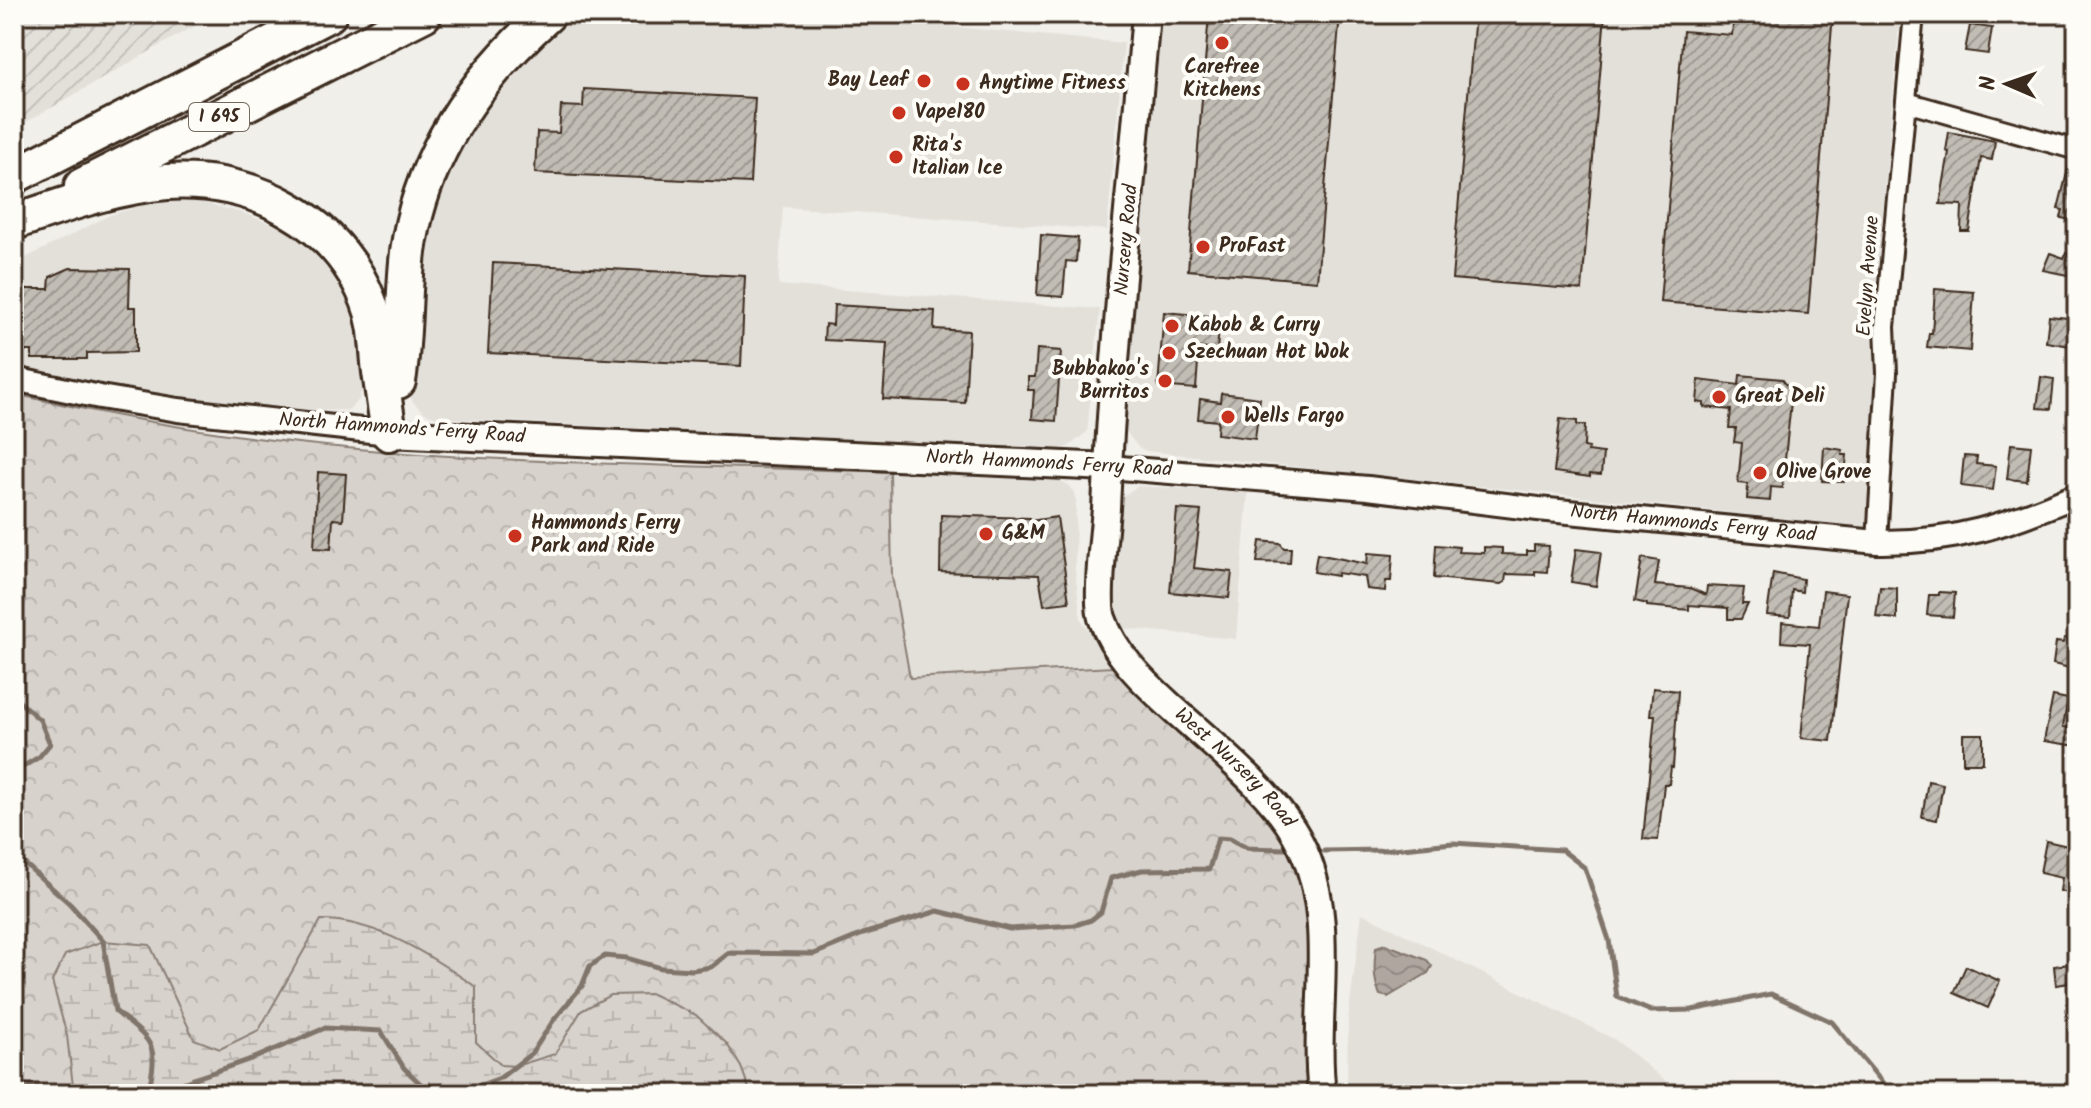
<svg xmlns="http://www.w3.org/2000/svg" width="2091" height="1108" viewBox="0 0 2091 1108" font-family="Kalam,sans-serif">
  <defs>
    <pattern id="industrial-furrows" width="10" height="10" patternUnits="userSpaceOnUse" patternTransform="scale(2)"><rect width="10" height="10" fill="#e3e0da"/><path d="M-1 1l2-2M0 10L10 0M9 11l2-2" fill="none" stroke="#c4c0bb"/></pattern>
    <pattern id="forest-crowns" width="20" height="18" patternUnits="userSpaceOnUse" patternTransform="scale(2)"><rect width="20" height="18" fill="#d7d2cc"/><path d="M2 6a3 3 0 1 1 6 0M12 15a3 3 0 1 1 6 0" fill="none" stroke="#b9b4af"/></pattern>
    <pattern id="wetland-marsh" width="20" height="14" patternUnits="userSpaceOnUse" patternTransform="scale(2)"><rect width="20" height="14" fill="#d7d2cc"/><path d="M1 5h8M5 5V1M11 12h8M15 12V8" fill="none" stroke="#b9b4af"/></pattern>
    <pattern id="water-waves" width="16" height="10" patternUnits="userSpaceOnUse" patternTransform="scale(2)"><rect width="16" height="10" fill="#aea69f"/><path d="M0 5q4-4 8 0t8 0" fill="none" stroke="#8f8781"/></pattern>
    <pattern id="building-hatch" width="6" height="6" patternUnits="userSpaceOnUse" patternTransform="scale(2)"><rect width="6" height="6" fill="#c1bcb4"/><path d="M-1 1l2-2M0 6l6-6M5 7l2-2" fill="none" stroke="#9e9992"/></pattern>
  </defs>
  <rect width="100%" height="100%" fill="#f1efea"/>
  <filter id="ink" filterUnits="userSpaceOnUse"><feTurbulence type="fractalNoise" baseFrequency=".0125" numOctaves="2"/><feDisplacementMap in="SourceGraphic" scale="16" xChannelSelector="R" yChannelSelector="G"/><feConvolveMatrix kernelMatrix="1 2 1 2 8 2 1 2 1" color-interpolation-filters="sRGB"/></filter>
  <g filter="url(#ink)">
    <g fill="#e3e0da">
      <path d="M578 14H816L1124 43 1107 230 783 207 778 285 1100 309 1087 432 1068 447 1057 450 440 418 425 413 413 402 407 385 424 211 489 90 553 31Z"/>
      <path d="M1159 14H1900L1872 336 1879 370 1868 527 1146 451 1138 447 1127 433 1124 421Z"/>
      <path d="M154 202H200L243 213 287 230 316 252 349 297 359 328 363 386 358 401 348 410 307 411 111 390 14 370V264L110 215Z"/>
      <path d="M890 472 1061 481 1067 484 1073 490 1076 501 1075 571 1081 619 1113 667 910 678 892 576Z"/>
      <path d="M1138 486 1248 492 1236 639 1121 628 1110 587 1115 506 1120 498Z"/>
      <path d="M1362 913 1614 1039 1682 1094H1347L1348 1018Z"/>
    </g>
    <path fill="url(#industrial-furrows)" d="M14 14H215L14 129Z"/>
    <path fill="url(#forest-crowns)" stroke="#897e75" stroke-width="2" d="M14 394C69 406 125 418 181 427 415 465 654 464 890 472L892 576 910 678 1113 667 1273 822C1296 857 1304 891 1309 931V1094H14Z"/>
    <path fill="url(#wetland-marsh)" stroke="#897e75" stroke-width="2" d="M321 920C377 920 431 956 476 987V1042L501 1065 516 1066 555 1054 581 1011 610 995 652 994 696 1015 727 1044 741 1067 751 1094H74L67 1036 52 981 65 955 103 941 150 945 194 1039 220 1049 259 1030Z"/>
    <path fill="url(#water-waves)" stroke="#80746b" stroke-width="2" d="M1385 944 1427 960 1432 966 1428 973 1388 997 1380 995C1373 979 1374 964 1376 947Z"/>
    <g fill="none" stroke-linecap="round" stroke-linejoin="round">
      <g stroke="#80746b" stroke-width="5">
        <path d="M14 697 40 720 50 744 39 757 14 772"/>
        <path d="M1324 851 1382 850 1453 843 1562 850 1585 868 1609 940 1617 997 1651 1011 1692 1010 1771 994 1832 1022 1892 1094"/>
        <path d="M14 854 70 904 103 941 115 1011C154 1043 159 1043 148 1094"/>
        <path d="M14 1083 72 1094"/>
        <path d="M150 1094 257 1057 325 1028 381 1031 404 1068 428 1091 470 1089 500 1078 532 1053 553 1021 582 986 590 966 605 956 626 958 661 968 692 970 711 967 729 953 814 954 863 934 938 911 1010 929 1075 925 1091 920 1101 912 1111 878 1142 870 1209 869 1218 838 1230 839 1247 848 1285 849"/>
      </g>
    </g>
    <g fill="url(#building-hatch)" stroke="#3b2a1e" stroke-width="2">
      <path d="M1209 14H1340L1317 281 1188 270Z"/>
      <path d="M1475 14H1605L1582 290 1452 279Z"/>
      <path d="M1734 14H1833L1808 314 1660 302 1683 31 1732 35Z"/>
      <path d="M1970 25 1992 28 1988 54 1965 51Z"/>
      <path d="M584 89 755 98 750 183 535 173 537 132 559 133 561 106 583 107Z"/>
      <path d="M1949 132 1995 141 1992 160 1981 158 1969 231H1961L1962 205 1940 204 1949 152 1946 151Z"/>
      <path d="M2070 161 2077 162V221L2061 218 2063 210 2058 209Z"/>
      <path d="M1041 235 1078 238 1076 262 1066 261 1063 297 1037 295Z"/>
      <path d="M2050 253 2064 258 2066 253 2077 257V277L2043 270Z"/>
      <path d="M493 263 745 276 741 366 488 353Z"/>
      <path d="M70 268 130 269 129 307H136V352L87 353V359H32V351H21L22 289H49L50 277Z"/>
      <path d="M1935 289 1974 292 1970 351 1927 347 1929 333H1932Z"/>
      <path d="M834 305 935 311 934 329 969 331 965 403 883 399 887 343 824 340 825 324 833 325Z"/>
      <path d="M1164 312 1220 317 1217 350 1199 348 1196 389 1158 386Z"/>
      <path d="M2049 316 2077 319V347L2046 342Z"/>
      <path d="M1037 349 1061 351 1056 421 1032 419 1034 390H1028V377H1035Z"/>
      <path d="M1740 375 1782 379 1792 392 1782 488 1771 487 1770 501 1747 499 1748 484 1738 483 1742 443 1734 442 1736 428H1729L1731 410 1704 407V403L1697 402 1699 380 1739 385Z"/>
      <path d="M2041 377 2054 379 2051 409 2037 408Z"/>
      <path d="M1221 393 1260 398 1255 439 1217 434 1218 421 1198 419 1200 399 1220 402Z"/>
      <path d="M1560 419 1577 421V425H1585L1584 447 1589 448 1588 451 1603 453 1601 475 1590 474V477L1554 472Z"/>
      <path d="M2011 444 2031 446 2027 481 2007 479Z"/>
      <path d="M1824 447 1843 450 1842 455H1847L1844 482 1822 481Z"/>
      <path d="M1964 456 1977 457 1976 464 1996 466 1993 490 1961 486Z"/>
      <path d="M318 472 346 474 343 520 333 519 331 549 314 548Z"/>
      <path d="M1177 509 1201 511 1194 568 1232 572 1229 598 1170 592Z"/>
      <path d="M941 515 1030 518V521L1057 517 1069 602 1044 605 1039 575 940 572Z"/>
      <path d="M1260 541 1280 543 1284 548H1291L1290 563 1257 562Z"/>
      <path d="M1436 545 1459 547 1458 552 1484 553V547L1502 548V554L1527 555V551H1534V545L1549 546 1547 572 1535 571V575L1506 574 1505 582 1501 584 1434 578Z"/>
      <path d="M1576 549 1601 552 1596 586 1571 582Z"/>
      <path d="M1368 553 1393 555 1391 581H1386L1385 591 1367 589 1365 577 1338 573 1337 576 1314 572 1317 554 1367 564Z"/>
      <path d="M1642 558 1659 561 1655 585 1690 588 1706 595 1707 586 1744 588 1742 604H1748L1741 619H1728V608L1689 605V610L1647 606V604L1635 601Z"/>
      <path d="M1773 573 1803 579 1802 592 1792 590 1790 617 1767 615Z"/>
      <path d="M1880 587 1897 588V619L1876 617Z"/>
      <path d="M1823 591 1847 594 1831 741 1801 738 1810 644 1781 642 1782 622 1819 626Z"/>
      <path d="M1939 592 1955 593 1953 617 1927 615 1929 595H1939Z"/>
      <path d="M2064 638 2077 640V664L2074 669 2053 664 2056 642 2063 643Z"/>
      <path d="M1653 688 1678 691 1673 768 1671 767 1669 784H1664L1658 840 1643 839 1655 715H1650Z"/>
      <path d="M2053 696 2068 699 2063 727 2077 729V746L2044 741Z"/>
      <rect x="1963" y="734" width="20" height="29"/>
      <path d="M1928 781 1943 784 1937 820 1922 817Z"/>
      <path d="M2046 841 2077 848V895L2060 891 2062 878 2040 873Z"/>
      <path d="M2077 963V982L2056 985 2054 966Z"/>
      <path d="M1966 966 2000 981 1988 1008 1954 993Z"/>
    </g>
    <g fill="none" stroke-linecap="round" stroke-linejoin="round">
      <g stroke="#3b2a1e" stroke-width="24">
        <g id="minor">
          <path d="M1906 102 2077 150"/>
          <path d="M1877 542 1887 373 1885 327 1914 14"/>
        </g>
      </g>
      <g stroke="#3b2a1e" stroke-width="28">
        <g id="tertiary">
          <path d="M14 379 100 397 178 410 389 433"/>
          <path id="s1" d="M1108 467 1368 488 1538 509 1877 542C1955 543 2007 525 2077 495"/>
        </g>
      </g>
      <g stroke="#3b2a1e" stroke-width="32">
        <g id="secondary">
          <path id="s2" d="M1146 14C1132 179 1113 344 1106 509 1104 532 1096 600 1102 618 1114 653 1141 679 1167 703 1209 742 1275 792 1300 843 1339 920 1312 1012 1322 1094"/>
          <path d="M389 433 1108 467"/>
        </g>
      </g>
      <g stroke="#3b2a1e" stroke-width="40">
        <g id="motorway">
          <path d="M14 176 329 14"/>
          <path d="M82 186 424 14"/>
          <path d="M14 222C64 205 115 186 167 182 253 177 336 219 368 300 378 324 377 348 380 372 383 392 386 413 389 433"/>
          <path d="M398 381C405 339 403 295 408 252 421 155 476 78 548 14"/>
        </g>
      </g>
      <use href="#minor" stroke="#fdfcf7" stroke-width="18"/>
      <use href="#tertiary" stroke="#fdfcf7" stroke-width="22"/>
      <use href="#secondary" stroke="#fdfcf7" stroke-width="26"/>
      <use href="#motorway" stroke="#fdfcf7" stroke-width="34"/>
    </g>
  </g>
  <g fill="#c8321e" stroke="#fdfcf7" stroke-width="3">
    <circle cx="1222" cy="43" r="8"/>
    <circle cx="924" cy="81" r="8"/>
    <circle cx="963" cy="84" r="8"/>
    <circle cx="899" cy="113" r="8"/>
    <circle cx="896" cy="157" r="8"/>
    <circle cx="1203" cy="247" r="8"/>
    <circle cx="1172" cy="326" r="8"/>
    <circle cx="1169" cy="353" r="8"/>
    <circle cx="1165" cy="381" r="8"/>
    <circle cx="1719" cy="397" r="8"/>
    <circle cx="1228" cy="417" r="8"/>
    <circle cx="1760" cy="473" r="8"/>
    <circle cx="986" cy="534" r="8"/>
    <circle cx="515" cy="536" r="8"/>
  </g>
  <g text-anchor="middle" dominant-baseline="central" stroke-width="8" stroke-linejoin="round" paint-order="stroke">
    <rect fill="#fdfcf7" stroke="#75695f" stroke-width="2" x="189" y="103" width="60" height="28" rx="6"/>
    <g font-size="18" font-weight="bold" fill="#3b2a1e">
      <text x="219" y="117">I 695</text>
    </g>
    <g font-size="20" font-weight="bold" fill="#3b2a1e" stroke="#fdfcf7" text-anchor="start">
      <text x="1222" y="68" text-anchor="middle">Carefree<tspan x="1222" dy="23">Kitchens</tspan></text>
      <text x="908" y="81" text-anchor="end">Bay Leaf</text>
      <text x="979" y="84">Anytime Fitness</text>
      <text x="915" y="113">Vape180</text>
      <text x="912" y="146">Rita's<tspan x="912" dy="23">Italian Ice</tspan></text>
      <text x="1219" y="247">ProFast</text>
      <text x="1188" y="326">Kabob &amp; Curry</text>
      <text x="1185" y="353">Szechuan Hot Wok</text>
      <text x="1149" y="370" text-anchor="end">Bubbakoo's<tspan x="1149" dy="23">Burritos</tspan></text>
      <text x="1735" y="397">Great Deli</text>
      <text x="1244" y="417">Wells Fargo</text>
      <text x="1776" y="473">Olive Grove</text>
      <text x="531" y="524">Hammonds Ferry<tspan x="531" dy="23">Park and Ride</tspan></text>
      <text x="1002" y="534">G&amp;M</text>
    </g>
    <g font-size="20" fill="#3b2a1e" stroke="#fdfcf7">
      <text transform="translate(1127 240) rotate(-85)">Nursery Road</text>
      <text transform="translate(1869 276) rotate(-86)">Evelyn Avenue</text>
      <text transform="translate(402 429) rotate(4)">North Hammonds Ferry Road</text>
      <text transform="translate(1049 464) rotate(3)">North Hammonds Ferry Road</text>
      <text stroke="none"><textPath href="#s1" startOffset="588">North Hammonds Ferry Road</textPath></text>
      <text stroke="none"><textPath href="#s2" startOffset="808">West Nursery Road</textPath></text>
    </g>
  </g>
  <rect width="2091" height="1108" fill="none" stroke="#fdfcf7" stroke-width="48"/>
  <rect x="24" y="24" width="2043" height="1060" fill="none" stroke="#3b2a1e" stroke-width="3" filter="url(#ink)"/>
  <g transform="translate(2007 84) rotate(272)" stroke="#fdfcf7" stroke-width="6" paint-order="stroke">
  <path d="M0-6L14 30L0 20L-14 30Z" fill="#3b2a1e"/>
  <text y="-12" font-size="22" font-weight="bold" text-anchor="middle" fill="#3b2a1e">N</text>
  </g>
</svg>
